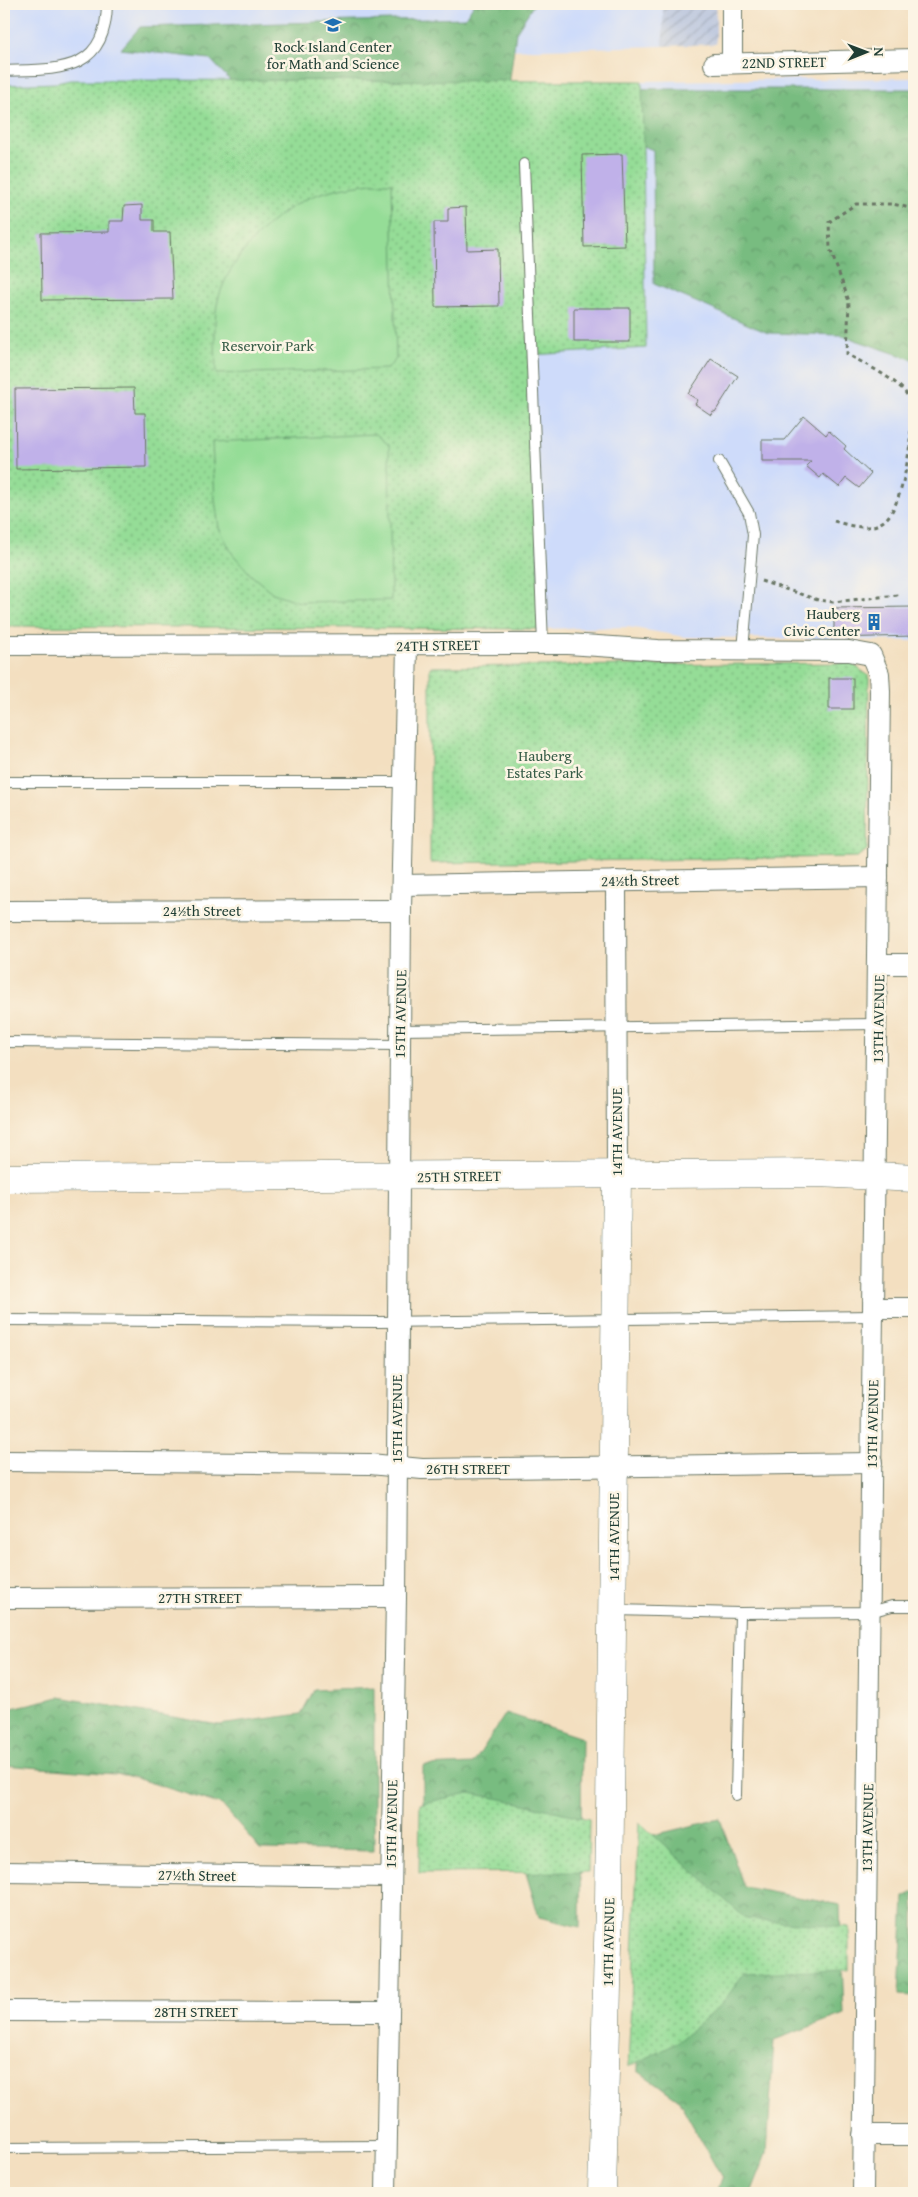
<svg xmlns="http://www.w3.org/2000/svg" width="918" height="2197" viewBox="0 0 918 2197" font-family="'Gentium Book Plus',serif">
  <defs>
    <pattern id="industrial-furrows" width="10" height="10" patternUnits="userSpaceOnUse" patternTransform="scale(1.25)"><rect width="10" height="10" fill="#b9c5de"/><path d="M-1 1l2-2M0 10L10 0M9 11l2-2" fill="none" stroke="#96a1b5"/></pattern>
    <pattern id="forest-crowns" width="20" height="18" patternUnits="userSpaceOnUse" patternTransform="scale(1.25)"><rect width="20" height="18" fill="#78bc80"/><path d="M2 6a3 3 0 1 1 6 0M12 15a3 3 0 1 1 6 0" fill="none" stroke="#629a6a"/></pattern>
    <pattern id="park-dots" width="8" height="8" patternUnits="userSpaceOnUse" patternTransform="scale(1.25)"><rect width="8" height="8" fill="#95dd97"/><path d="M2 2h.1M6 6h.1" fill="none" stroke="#79b47c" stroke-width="1.8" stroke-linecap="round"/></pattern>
  </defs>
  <rect width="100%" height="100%" fill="#fcf5e5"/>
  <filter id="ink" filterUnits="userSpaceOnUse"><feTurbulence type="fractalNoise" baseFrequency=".02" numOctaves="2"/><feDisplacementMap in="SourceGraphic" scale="10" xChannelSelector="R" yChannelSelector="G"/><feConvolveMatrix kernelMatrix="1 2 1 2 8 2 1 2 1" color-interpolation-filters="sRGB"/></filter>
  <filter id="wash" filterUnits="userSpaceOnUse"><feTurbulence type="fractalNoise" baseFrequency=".0096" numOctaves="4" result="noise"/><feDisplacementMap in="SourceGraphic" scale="20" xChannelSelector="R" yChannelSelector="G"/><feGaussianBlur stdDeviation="1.12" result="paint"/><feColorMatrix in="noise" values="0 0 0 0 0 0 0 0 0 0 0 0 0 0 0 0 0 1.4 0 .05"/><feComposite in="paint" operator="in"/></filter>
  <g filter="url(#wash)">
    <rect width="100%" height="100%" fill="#f3dfc0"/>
    <g fill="#cedbfa">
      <path d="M4 4H663V46L501 50 500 82 4 86Z"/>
      <path d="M914 78V641L686 637 628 627 540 629 531 355 645 348 642 81Z"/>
    </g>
    <path fill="url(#industrial-furrows)" d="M663 4H716V44L663 46Z"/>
    <g fill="url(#forest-crowns)" stroke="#4c7c5a">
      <path d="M474 4H534L516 32 509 86 659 89H914V360L841 335 768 333 654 284 653 150 586 123 249 100 210 59 121 49 140 27 465 18Z"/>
      <path d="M374 1687V1851L260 1849 222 1805 126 1775 4 1765V1710L59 1697 219 1725 301 1714 314 1690Z"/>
      <path d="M506 1713 582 1738 580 1927 539 1917 523 1863H423V1766L473 1764Z"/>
      <path d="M720 1819 744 1887 840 1905 844 2014 774 2040 767 2153 751 2193H717L722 2178 678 2099 638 2071 641 1838Z"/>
      <path d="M914 1892V1996L899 1995 904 1897Z"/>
    </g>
    <g fill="url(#park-dots)" stroke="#5a8d66">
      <path d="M70 80 642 81 646 348 531 355 540 629 4 626V85L56 83Z"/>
      <path d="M851 663 869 676 867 850 857 857 430 863V667Z"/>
      <path d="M469 1793 511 1801 589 1819 588 1872 419 1873 420 1804Z"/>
      <path d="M639 1822 746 1919 849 1927V1970L744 1973 722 2004 679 2041 628 2067Z"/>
    </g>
    <g fill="#95dd97" stroke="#5a8d66">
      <path d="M372 183H392L396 359 387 369 216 374C216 352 213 325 217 305 224 265 267 219 302 201 324 190 348 186 372 183Z"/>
      <path d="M376 434 389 445 391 600 299 602 273 593 252 576 232 553 219 528 215 500 212 442Z"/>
    </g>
    <g id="blocks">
      <g fill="#c0b1e9">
        <path d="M622 154 625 246 584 247 582 155Z"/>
        <path d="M142 205V220H154V232H170L173 299 42 300 41 233 109 232V221H123L124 206Z"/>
        <path d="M466 207 467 250 498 249 499 306 435 307 434 222H448V208Z"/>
        <rect x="574" y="308" width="56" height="34"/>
        <path d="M711 359 738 376 715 412 713 411 711 415 695 404 698 400 688 394Z"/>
        <path d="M134 388 135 413H145L146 467 16 469 15 389Z"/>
        <path d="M804 416 826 435 829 431 846 446 844 449 871 474 859 488 846 478 839 487 823 474 820 478 806 466 811 461H762V440H784Z"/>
        <path d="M914 607V636L834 638V608Z"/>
        <rect x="829" y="678" width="24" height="31"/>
      </g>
    </g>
  </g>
  <g filter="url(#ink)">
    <use href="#blocks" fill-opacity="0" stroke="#697665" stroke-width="1"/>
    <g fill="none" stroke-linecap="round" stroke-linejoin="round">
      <g stroke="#697665" stroke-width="12">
        <g id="lane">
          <path d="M4 71C57 69 106 74 107 4"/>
          <path d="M524 164 543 644"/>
          <path d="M719 461 749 513 753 535 743 650"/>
          <path d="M4 782H403"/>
          <path d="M400 1030 878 1024"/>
          <path d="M4 1042 400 1045"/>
          <path d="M4 1320 379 1322 874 1316"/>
          <path d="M614 1610 740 1613 870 1612 892 1606H914"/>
          <path d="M736 1795 740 1613"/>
          <path d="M4 2148 387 2146"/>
        </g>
      </g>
      <g stroke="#697665" stroke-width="22">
        <g id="street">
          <path d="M732 63V4"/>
          <path d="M714 64 914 59"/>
          <path d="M4 645 568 644 658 650 849 651 871 655 879 674 880 691 863 2193"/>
          <path d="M616 881 617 1174"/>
          <path d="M402 885 878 877"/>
          <path d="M4 911 401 910"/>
          <path d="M878 964H914"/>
          <path d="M874 1308H914"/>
          <path d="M4 1461 370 1464 422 1469 872 1463"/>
          <path d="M4 1598 396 1597"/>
          <path d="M4 1872 390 1877"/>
          <path d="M4 2011 389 2012"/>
          <path d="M863 2135H914"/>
          <path d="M386 2193 396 1597 401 910 407 646"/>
        </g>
      </g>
      <g stroke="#697665" stroke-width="29">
        <g id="secondary">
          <path d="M4 1178 820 1173 914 1178"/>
          <path d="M602 2193 609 1903 617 1174"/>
        </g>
      </g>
      <g stroke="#697665" stroke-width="3" stroke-dasharray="4 4" stroke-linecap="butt">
        <path d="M834 521C850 526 871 532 885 520 905 504 918 417 907 395 900 381 861 362 847 354L849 301 830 249 829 222 856 204H893L914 209"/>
        <path d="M761 581 818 600 833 602 898 595"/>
      </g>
      <use href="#lane" stroke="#fff" stroke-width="10"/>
      <use href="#street" stroke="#fff" stroke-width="20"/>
      <use href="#secondary" stroke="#fff" stroke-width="28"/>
    </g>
  </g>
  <defs>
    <g id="school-bare" transform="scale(1.35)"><path d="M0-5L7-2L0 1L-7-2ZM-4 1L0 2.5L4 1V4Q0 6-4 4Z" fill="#1f6fb2" stroke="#fcf5e5" stroke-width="2.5" paint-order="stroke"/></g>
    <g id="building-bare" transform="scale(1.35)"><path d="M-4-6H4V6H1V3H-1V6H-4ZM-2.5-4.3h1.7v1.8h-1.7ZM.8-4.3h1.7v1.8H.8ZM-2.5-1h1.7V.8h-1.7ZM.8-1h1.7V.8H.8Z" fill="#1f6fb2" stroke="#fcf5e5" stroke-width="2.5" paint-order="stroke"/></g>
  </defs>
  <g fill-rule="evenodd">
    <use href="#school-bare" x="333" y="25"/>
    <use href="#building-bare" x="874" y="622"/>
  </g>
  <g text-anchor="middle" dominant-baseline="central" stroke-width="5" stroke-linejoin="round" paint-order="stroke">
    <g font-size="15" fill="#1f3d34" stroke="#fcf5e5">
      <text x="333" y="46">Rock Island Center<tspan x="333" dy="17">for Math and Science</tspan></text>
      <text x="860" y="613" text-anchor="end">Hauberg<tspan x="860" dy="17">Civic Center</tspan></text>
    </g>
    <g font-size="15" fill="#1f3d34" stroke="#fcf5e5">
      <text transform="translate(784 62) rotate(-1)">22ND STREET</text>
      <text transform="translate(438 645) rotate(-1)">24TH STREET</text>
      <text transform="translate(640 880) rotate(-1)">24½th Street</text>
      <text x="202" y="910">24½th Street</text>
      <text transform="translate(400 1014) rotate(-89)">15TH AVENUE</text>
      <text transform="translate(878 1019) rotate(-89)">13TH AVENUE</text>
      <text transform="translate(616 1132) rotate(-90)">14TH AVENUE</text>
      <text transform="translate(459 1176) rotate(-1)">25TH STREET</text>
      <text transform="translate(396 1419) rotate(-90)">15TH AVENUE</text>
      <text transform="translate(872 1424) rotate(-89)">13TH AVENUE</text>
      <text x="468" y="1468">26TH STREET</text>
      <text transform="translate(613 1537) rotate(-90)">14TH AVENUE</text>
      <text x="200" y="1597">27TH STREET</text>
      <text transform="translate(391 1824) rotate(-89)">15TH AVENUE</text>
      <text transform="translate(867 1828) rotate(-89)">13TH AVENUE</text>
      <text transform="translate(197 1875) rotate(1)">27½th Street</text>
      <text transform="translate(608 1942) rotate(-89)">14TH AVENUE</text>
      <text x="196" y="2011">28TH STREET</text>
    </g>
    <g font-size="15" fill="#375d48" stroke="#fcf5e5">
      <text x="268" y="345">Reservoir Park</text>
      <text x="545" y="755">Hauberg<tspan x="545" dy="17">Estates Park</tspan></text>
    </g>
  </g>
  <rect width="918" height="2197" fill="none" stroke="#fcf5e5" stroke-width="20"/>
  <g transform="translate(866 52) rotate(89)" stroke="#fcf5e5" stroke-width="4" paint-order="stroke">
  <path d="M0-4L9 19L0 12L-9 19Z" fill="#1f3d34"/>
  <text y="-8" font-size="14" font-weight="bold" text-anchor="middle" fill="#1f3d34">N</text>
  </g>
</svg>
